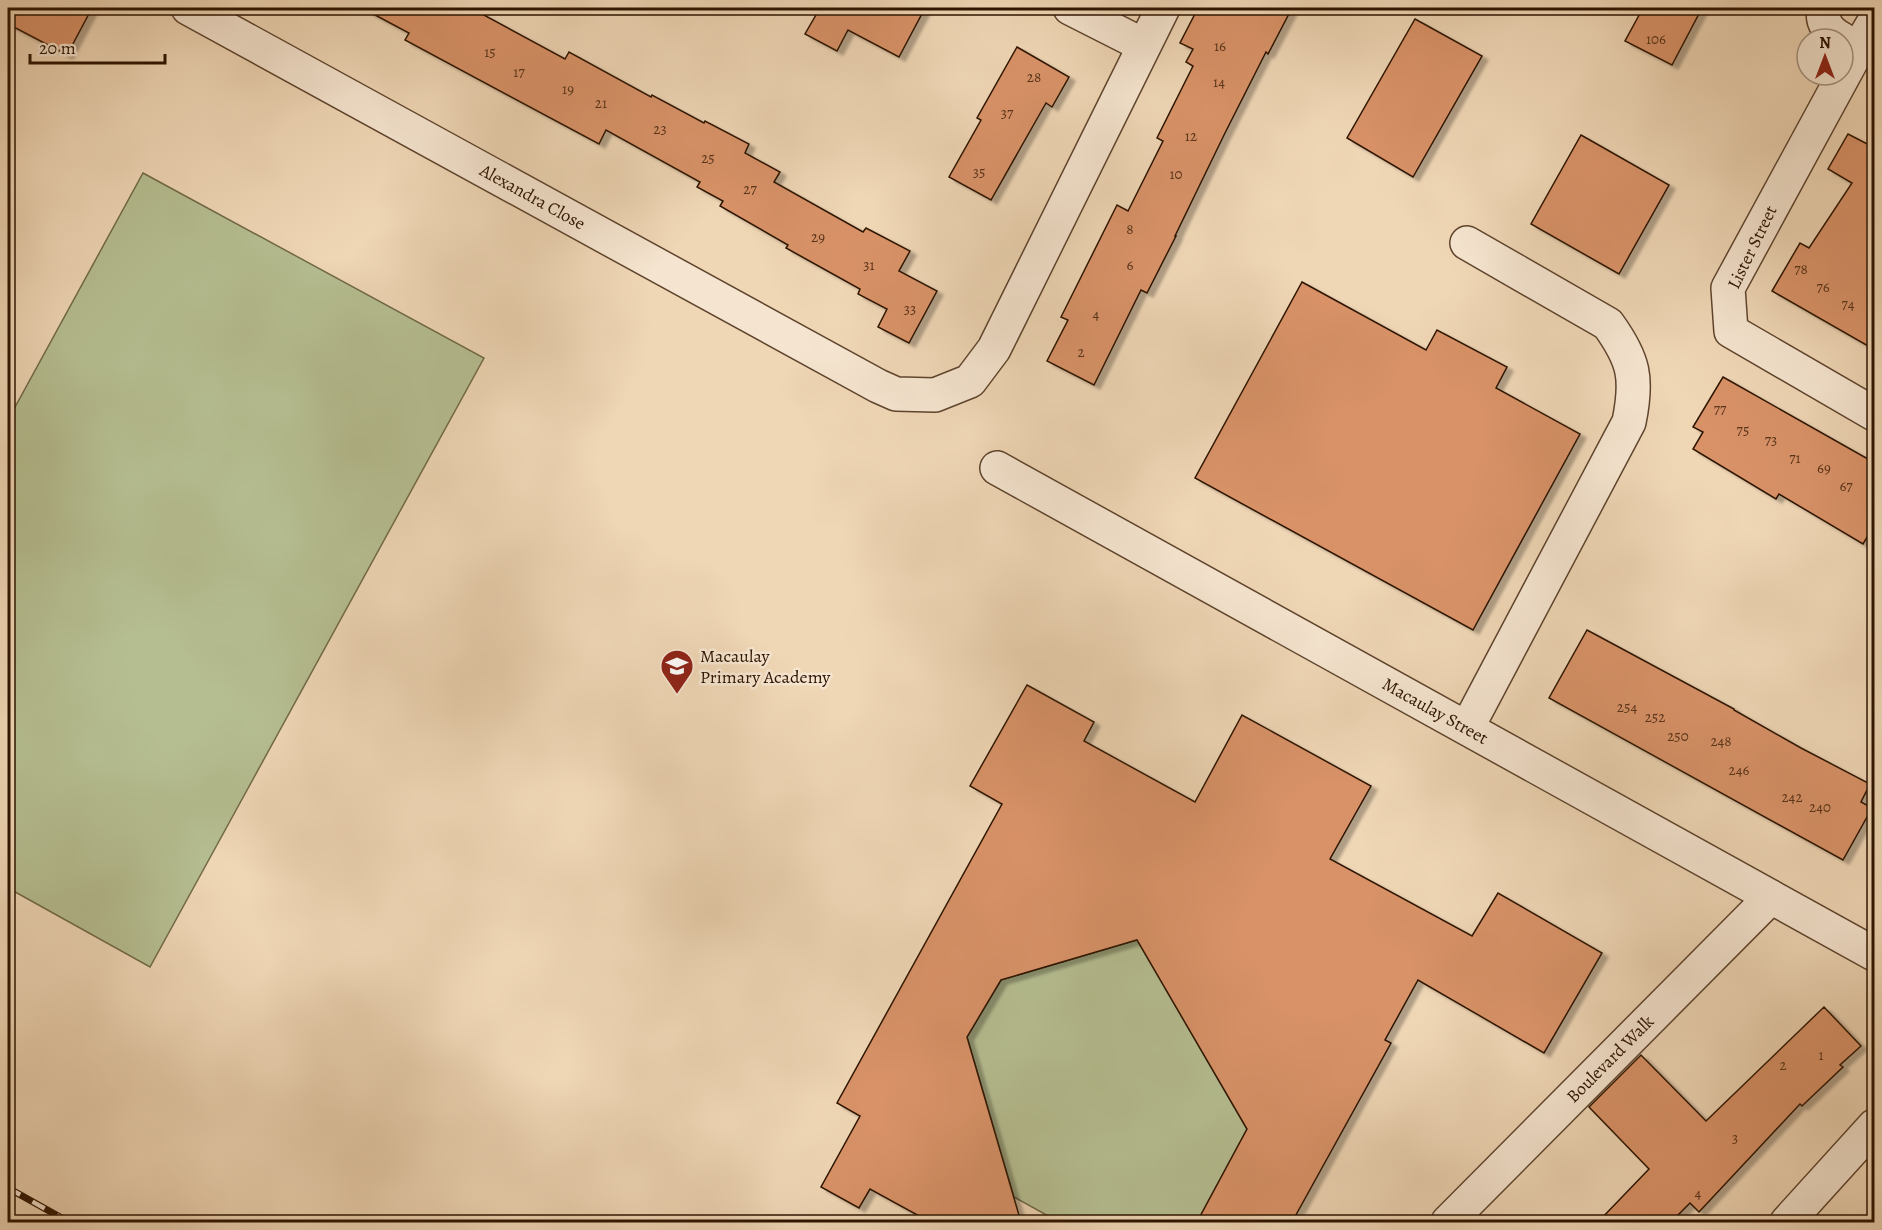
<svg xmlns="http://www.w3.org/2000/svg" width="1882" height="1230" viewBox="0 0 1882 1230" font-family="Alegreya,serif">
  <defs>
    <filter id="shadow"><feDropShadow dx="6" dy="4" stdDeviation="1.5" flood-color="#0004"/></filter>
  </defs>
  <rect width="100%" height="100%" fill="#efd6b5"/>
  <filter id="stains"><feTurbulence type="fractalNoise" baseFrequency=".00333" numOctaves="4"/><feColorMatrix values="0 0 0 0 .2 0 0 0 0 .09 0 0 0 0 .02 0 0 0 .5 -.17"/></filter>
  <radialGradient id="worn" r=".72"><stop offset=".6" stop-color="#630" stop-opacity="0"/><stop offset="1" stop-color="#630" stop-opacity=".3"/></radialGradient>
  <g fill="#b5be91" stroke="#716948" stroke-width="1.5">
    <path d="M143 173 484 358 150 967 8 888V420Z"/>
    <path d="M1157 934 1165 988 1247 1129 1197 1222H1059L1014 1197 967 1037 1001 980Z"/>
  </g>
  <g fill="#d99267" stroke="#2d1400" stroke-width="1.5" filter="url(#shadow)">
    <path d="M8 8H92L67 55 8 24Z"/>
    <path d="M362 8H471L565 59 569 52 651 97 652 95 704 123 705 121 749 144 745 153 780 172 774 182 863 232 866 228 910 251 899 271 937 291 909 343 878 327 887 309 858 294 860 289 786 248 788 245 720 206 723 201 697 187 700 182 606 130 599 144 405 40 409 33Z"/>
    <path d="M806 8H925L899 57 848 30 837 51 805 34 817 13Z"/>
    <path d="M1198 8H1292L1268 54 1266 52 1225 133 1175 236H1176L1147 293 1141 290 1094 385 1047 361 1068 320 1061 317 1117 205 1128 211 1163 141 1157 138 1193 66 1186 62 1193 49 1180 43Z"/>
    <path d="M1643 8H1702L1672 65 1625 41Z"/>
    <path d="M1415 19 1482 56 1413 177 1347 138Z"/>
    <path d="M1017 47 1069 77 1052 107 1046 103 991 200 949 177 981 120 977 118Z"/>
    <path d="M1848 134 1875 148V350L1772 291 1800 243 1809 248 1852 183 1828 169Z"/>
    <path d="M1581 135 1669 185 1619 274 1531 224Z"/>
    <path d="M1302 282 1426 350 1437 330 1507 367 1496 388 1580 434 1473 630 1195 478Z"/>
    <path d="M1723 377 1875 463V524L1863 544 1779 494 1776 499 1693 449 1703 432 1693 427Z"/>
    <path d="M1587 630 1734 709V710L1801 748 1870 784 1861 802 1872 808 1843 860 1549 698Z"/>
    <path d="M1027 685 1094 722 1084 741 1195 802 1242 715 1371 786 1330 859 1472 936 1498 893 1602 953 1544 1053 1418 980 1385 1040 1391 1043 1292 1222H1197L1247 1129 1137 940 1001 980 967 1037 1021 1222H930L870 1189 859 1208 821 1187 860 1116 837 1103 1002 804 970 786Z"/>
    <path d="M1824 1007 1861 1046 1840 1065 1843 1067 1802 1106 1800 1104 1699 1212 1690 1203 1671 1222H1598L1649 1169 1589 1107 1641 1055 1706 1121Z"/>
  </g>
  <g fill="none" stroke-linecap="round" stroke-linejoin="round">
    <g stroke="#5e442d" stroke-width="36">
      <g id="minor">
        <path id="s1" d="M188 8 878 386 896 394 935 395 970 381 994 349 1163 8"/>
        <path d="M1070 8 1143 45"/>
        <path d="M1824 8C1821 23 1829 32 1842 39"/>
        <path d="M1874 22 1858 49 1728 288 1731 331 1874 414"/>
        <path d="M1467 243 1608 324C1634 360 1638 378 1629 422L1467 728"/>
        <path id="s2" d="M997 468 1874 954"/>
        <path id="s3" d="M1448 1222 1771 897"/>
        <path d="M1787 1222 1874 1126"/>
      </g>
    </g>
    <use href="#minor" stroke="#f5e4cf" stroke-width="33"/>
    <g stroke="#2d1400" stroke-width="7">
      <g id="rail">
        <path d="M8 1188 69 1222"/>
        <path d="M8 1216 20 1222"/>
      </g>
    </g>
    <use href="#rail" stroke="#f5e4cf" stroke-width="4.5" stroke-dasharray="14" stroke-linecap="butt"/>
  </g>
  <defs>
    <g id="school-pin" transform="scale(1.725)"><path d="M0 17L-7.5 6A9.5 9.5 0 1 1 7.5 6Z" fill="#8f2418" stroke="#f5e4cf"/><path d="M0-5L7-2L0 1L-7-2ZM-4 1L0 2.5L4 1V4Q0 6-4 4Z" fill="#fff"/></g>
  </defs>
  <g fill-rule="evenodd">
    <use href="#school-pin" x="677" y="666"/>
  </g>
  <g text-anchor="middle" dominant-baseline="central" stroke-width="5" stroke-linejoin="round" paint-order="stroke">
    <g font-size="15" fill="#58341a">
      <text x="1656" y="39">106</text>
      <text x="1220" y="46">16</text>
      <text x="490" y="52">15</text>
      <text x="519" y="72">17</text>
      <text x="1034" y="77">28</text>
      <text x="1219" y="82">14</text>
      <text x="568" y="89">19</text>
      <text x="601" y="103">21</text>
      <text x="1007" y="113">37</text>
      <text x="660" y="129">23</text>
      <text x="1191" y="136">12</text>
      <text x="708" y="158">25</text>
      <text x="979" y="172">35</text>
      <text x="1176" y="174">10</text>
      <text x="750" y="189">27</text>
      <text x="1130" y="229">8</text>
      <text x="818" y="237">29</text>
      <text x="869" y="265">31</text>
      <text x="1130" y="265">6</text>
      <text x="1801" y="269">78</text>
      <text x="1823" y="287">76</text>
      <text x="1848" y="304">74</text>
      <text x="910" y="309">33</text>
      <text x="1096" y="314">4</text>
      <text x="1081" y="352">2</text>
      <text x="1720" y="409">77</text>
      <text x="1743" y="430">75</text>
      <text x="1771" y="440">73</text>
      <text x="1795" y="458">71</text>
      <text x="1824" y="468">69</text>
      <text x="1846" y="486">67</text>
      <text x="1627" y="707">254</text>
      <text x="1655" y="717">252</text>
      <text x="1678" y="736">250</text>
      <text x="1721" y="741">248</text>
      <text x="1739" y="770">246</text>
      <text x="1792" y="797">242</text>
      <text x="1820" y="807">240</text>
      <text x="1821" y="1055">1</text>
      <text x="1783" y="1065">2</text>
      <text x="1735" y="1138">3</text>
      <text x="1698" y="1193">4</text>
    </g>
    <g font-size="18" fill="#2d1400" stroke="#f5e4cf">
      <text stroke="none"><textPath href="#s1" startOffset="393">Alexandra Close</textPath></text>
      <text transform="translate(1752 247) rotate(-64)">Lister Street</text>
      <text stroke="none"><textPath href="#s2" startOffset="501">Macaulay Street</textPath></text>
      <text stroke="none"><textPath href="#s3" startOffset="230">Boulevard Walk</textPath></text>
    </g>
    <g font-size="18" fill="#2d1400" stroke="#f5e4cf" text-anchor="start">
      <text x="700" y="656">Macaulay<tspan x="700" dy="21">Primary Academy</tspan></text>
    </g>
  </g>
  <rect width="1882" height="1230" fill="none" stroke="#efd6b5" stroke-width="30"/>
  <rect x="9" y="9" width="1864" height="1212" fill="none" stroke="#2d1400" stroke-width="3"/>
  <rect x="15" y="15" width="1852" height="1200" fill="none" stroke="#2d1400" stroke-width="1.5"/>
  <g transform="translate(1825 57)"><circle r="28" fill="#f5e4cf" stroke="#a5917c" stroke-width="1.5"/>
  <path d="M0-4.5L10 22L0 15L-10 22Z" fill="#8f2418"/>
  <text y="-9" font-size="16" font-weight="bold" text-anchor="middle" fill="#2d1400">N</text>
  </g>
  <path d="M30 54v9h135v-9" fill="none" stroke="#2d1400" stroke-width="3"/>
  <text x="39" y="54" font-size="18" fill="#2d1400" stroke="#f5e4cf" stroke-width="4.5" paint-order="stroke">20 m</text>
  <rect width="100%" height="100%" filter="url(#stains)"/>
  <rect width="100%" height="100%" fill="url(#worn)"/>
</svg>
